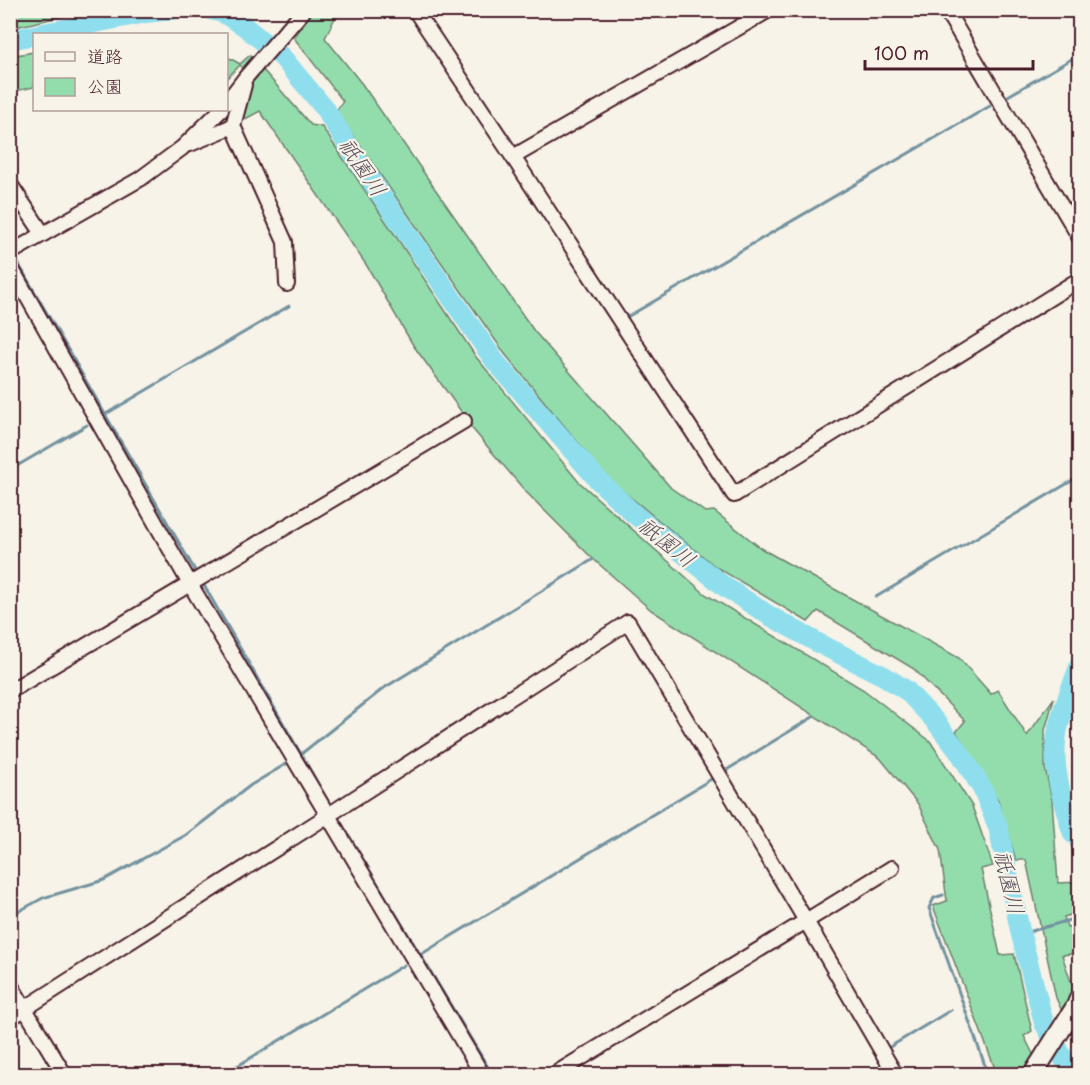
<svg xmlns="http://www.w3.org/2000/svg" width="1090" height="1085" viewBox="0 0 1090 1085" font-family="'Playpen Sans','Klee One',sans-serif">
  <rect width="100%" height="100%" fill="#f7f3e8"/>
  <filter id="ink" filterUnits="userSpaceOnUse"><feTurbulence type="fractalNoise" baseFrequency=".0167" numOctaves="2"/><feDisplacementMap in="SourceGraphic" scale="12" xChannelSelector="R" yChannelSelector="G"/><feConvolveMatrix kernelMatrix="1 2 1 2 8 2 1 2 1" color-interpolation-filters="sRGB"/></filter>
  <g filter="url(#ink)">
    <g fill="#93ddad" stroke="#6e7e6c" stroke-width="1.5">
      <path d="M11 10H86V11L11 28Z"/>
      <path d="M312 11H337L338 12 325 38 362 84 534 331 671 488 705 512 714 511 762 549 959 658 991 694 998 690 1027 736 1054 698 1045 730V768L1052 800 1058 883 1079 882V912L1064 917 1067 927 1079 925V953L1062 955 1079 1006V1048L1056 998 1026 860H1016L998 800 956 732 965 721 914 669 818 611 808 622 716 567 608 479 505 354 336 111 343 101 294 38Z"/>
      <path d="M34 52V87L11 92V56Z"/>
      <path d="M250 55 311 125 322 127 393 232 476 357 578 481 705 594 864 690 930 741 972 806 993 866 981 869 1000 955 1014 954 1032 1031 1024 1036 1043 1074H1023L1021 1073 1020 1074H997L933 906 947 901 940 850 918 804 880 758 651 610 591 557 526 492 470 426 463 414 413 345 367 266 260 111 238 123 253 78 240 65 227 78 226 56 240 64Z"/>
    </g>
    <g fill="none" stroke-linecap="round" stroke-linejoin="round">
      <g stroke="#73929f" stroke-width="3">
        <path d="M1008 96 1080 54"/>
        <path d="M14 256 197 574"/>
        <path d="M627 317 990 106"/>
        <path d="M106 414 289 306"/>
        <path d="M10 470 87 425"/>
        <path d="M202 582 332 808"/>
        <path d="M876 597 1080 476"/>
        <path d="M301 754 384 688 592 560"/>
        <path d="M725 771 813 717"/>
        <path d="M337 816 492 1074"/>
        <path d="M1073 834 1071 840 1077 868"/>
        <path d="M1073 834 1080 839"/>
        <path d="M943 895 934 898 929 908 988 1074"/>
        <path d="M10 916 43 898 104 880 186 835 251 785 286 764"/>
        <path d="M1021 935 1032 931 1080 917"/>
        <path d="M420 955 713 778"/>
        <path d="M888 1048 951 1010"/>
        <path d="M224 1074 404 965"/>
        <path d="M869 1074 879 1068"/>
      </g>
      <g stroke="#8fdeed" stroke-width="20">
        <path d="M211 10 223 13 244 26 282 57 325 109 364 170 494 360 597 479 634 514 725 587 770 616 820 644 884 676 907 691 935 721 962 756 983 790 998 827 1021 935 1044 1023 1072 1074"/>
        <path d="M39 34 146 13 171 10"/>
        <path d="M10 40 34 35"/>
        <path d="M1073 834C1063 802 1051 768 1057 734 1061 710 1072 687 1080 664"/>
      </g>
      <g stroke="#4a1f2b" stroke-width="18">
        <g id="minor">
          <path d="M415 10 513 157 734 495 1080 279"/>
          <path d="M946 10 1080 238"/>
          <path d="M226 103 246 77 304 10"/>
          <path d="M233 126 285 242 287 284"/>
          <path d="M190 144 233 126 244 85"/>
          <path d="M513 157 769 10"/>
          <path d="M10 184 43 234"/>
          <path d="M10 253 140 179 182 148 221 110"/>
          <path d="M10 266 190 584 482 1074"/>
          <path d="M10 691 464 421"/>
          <path d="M10 984 64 1074"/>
          <path d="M10 1018 327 816 628 622 806 921 892 868"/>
          <path d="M555 1074 806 921 895 1074"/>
        </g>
      </g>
      <g stroke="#4a1f2b" stroke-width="22">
        <path id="secondary" d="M1033 1074 1076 1006 1080 996"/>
      </g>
      <use href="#minor" stroke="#f7f3e8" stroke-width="14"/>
      <use href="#secondary" stroke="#f7f3e8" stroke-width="18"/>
    </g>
  </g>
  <g text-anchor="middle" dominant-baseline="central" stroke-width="4.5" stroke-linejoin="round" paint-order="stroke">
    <g font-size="22" font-style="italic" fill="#5b4f5c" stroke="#f7f3e8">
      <text transform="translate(364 166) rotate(56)">祇園川</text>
      <text transform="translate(668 541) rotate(39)">祇園川</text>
      <text transform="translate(1011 882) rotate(77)">祇園川</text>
    </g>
  </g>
  <rect width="1090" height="1085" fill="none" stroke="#f7f3e8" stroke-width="36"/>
  <rect x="18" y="18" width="1054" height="1049" fill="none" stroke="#4a1f2b" stroke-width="2" filter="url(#ink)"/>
  <rect x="33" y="33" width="195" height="78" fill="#f7f3e8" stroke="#b29e9c" stroke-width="1.5"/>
  <rect x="45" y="52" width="30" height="9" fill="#f7f3e8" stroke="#b29e9c" stroke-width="1.5"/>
  <text x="87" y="63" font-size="18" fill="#4a1f2b">道路</text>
  <rect x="45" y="78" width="30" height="18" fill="#93ddad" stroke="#b29e9c" stroke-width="1.5"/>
  <text x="87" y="93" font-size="18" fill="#4a1f2b">公園</text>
  <path d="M865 60v9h168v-9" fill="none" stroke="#4a1f2b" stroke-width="3"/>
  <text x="874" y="60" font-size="18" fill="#4a1f2b" stroke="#f7f3e8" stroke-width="4.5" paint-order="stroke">100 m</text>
</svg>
